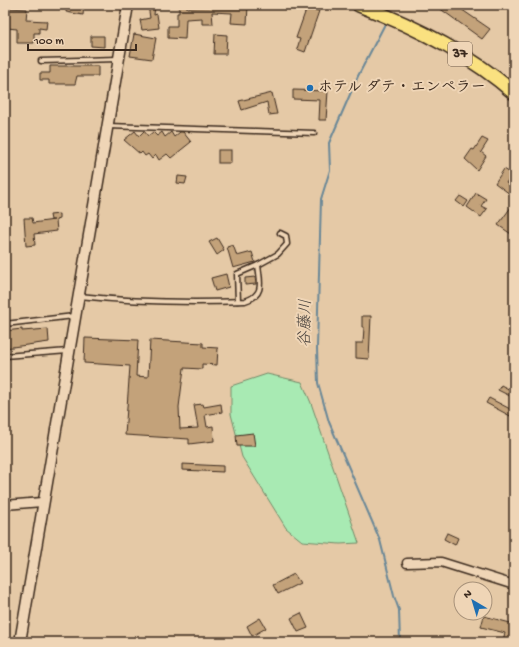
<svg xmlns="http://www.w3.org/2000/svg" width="519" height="647" viewBox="0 0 519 647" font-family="'Gochi Hand','Klee One',sans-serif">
  <rect width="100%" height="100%" fill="#e5c9a6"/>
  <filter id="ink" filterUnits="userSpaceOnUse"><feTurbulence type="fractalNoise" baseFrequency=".025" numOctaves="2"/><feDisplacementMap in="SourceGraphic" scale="8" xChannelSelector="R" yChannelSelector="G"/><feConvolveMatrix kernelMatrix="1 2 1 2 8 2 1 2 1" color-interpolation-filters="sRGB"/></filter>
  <g filter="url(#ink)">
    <path fill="#a8eab3" stroke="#728a68" d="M267 374 302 382 311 403 359 543 340 544 302 541 286 528 242 457 231 414V386Z"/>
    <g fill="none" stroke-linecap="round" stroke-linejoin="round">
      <g stroke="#698797" stroke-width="2">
        <path d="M388 12 389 5"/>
        <path d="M386 22 358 76 329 143 330 170 321 199 317 348 318 383 329 422 380 540 394 596 399 610 400 642"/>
      </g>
    </g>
    <g fill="#c3a27a" stroke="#3b2a1e">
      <path d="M67 5H84L83 15 66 12Z"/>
      <path d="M148 5H155L154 15 157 14 159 28 142 30 140 20 150 18Z"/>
      <path d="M179 5H187V8L248 5 247 24 231 23 232 13 212 12 213 24H202V18L186 19 185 39 168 38V26H177V13H179Z"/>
      <path d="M435 5H455L490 29 482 39Z"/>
      <path d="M307 7 319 11 305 52 297 49 300 39 296 38Z"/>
      <path d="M8 8 27 9 26 20 47 21 46 29 39 28V33H34V43H17V29L7 28Z"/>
      <path d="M134 34 156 38 152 59 130 56Z"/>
      <path d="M215 34 227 35 226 54H214Z"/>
      <path d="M91 36H104V47L91 46Z"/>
      <path d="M50 66H98V76H77L75 84H49V80H40V73H50Z"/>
      <path d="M293 90 328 91 326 120H319L320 100 293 99Z"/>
      <path d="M272 93 277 114 269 115 267 102 242 110 239 101Z"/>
      <path d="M135 131 139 136 144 131 148 136 153 132 157 136 162 132 165 137 171 132 174 137 180 132H183L191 142 171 158 167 154 159 160 156 155 152 159 148 154 145 156 142 152 140 154 124 140Z"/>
      <path d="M482 138 488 141 481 152 486 156 477 170 465 159 472 149 474 150Z"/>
      <rect x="218" y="150" width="13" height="13"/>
      <path d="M504 169 512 174 506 183 514 189V197L495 183Z"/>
      <path d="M178 176 187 177 185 184 177 183Z"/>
      <path d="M476 193 486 199 481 206 487 209 481 217 467 207Z"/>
      <path d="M460 196 468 201 464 207 456 201Z"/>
      <path d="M514 203V236L498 225Z"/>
      <path d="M59 214V219L56 220 57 231 34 234 35 245 26 246 24 218H32L33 223 54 220H51L50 215Z"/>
      <path d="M217 238 224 250 217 255 209 242Z"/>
      <path d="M233 245 237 256 252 252 255 262 233 268 227 247Z"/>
      <path d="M226 274 229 287 215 291 211 278Z"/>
      <path d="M255 277 256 284 245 285V278Z"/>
      <path d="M362 316H371L369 359 356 358V343H363L364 327H362Z"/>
      <path d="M22 329V331L48 329 49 342 5 348V331Z"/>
      <path d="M85 338 138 340 136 376 148 377 150 340 203 343V347L218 348 217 365 202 364V369L184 368 179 407 180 429 198 428 194 405 203 404 204 407 221 404 222 412 205 415 207 427 213 426 214 441 189 444V439L125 435 130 366 84 363Z"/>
      <path d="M501 385 514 392V398L498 390Z"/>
      <path d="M489 398 514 411V418L486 403Z"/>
      <path d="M253 433 255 446H237L236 435Z"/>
      <path d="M182 464 223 466V472L182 470Z"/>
      <path d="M447 533 458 538 455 545 444 539Z"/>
      <path d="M294 574 300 583 278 594 273 585Z"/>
      <path d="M301 613 308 628 298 632 291 618Z"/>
      <path d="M484 616 514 624V642L503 640 505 633 481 627Z"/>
      <path d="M260 618 266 628 252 636 247 626Z"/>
    </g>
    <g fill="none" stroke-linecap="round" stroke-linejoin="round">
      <g stroke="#3b2a1e" stroke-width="7">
        <g id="service">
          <path d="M41 61 118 59"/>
          <path d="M108 126 314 133"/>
          <path d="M79 296C134 302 189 303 245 301 265 295 260 282 258 265L278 254 287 244 286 236 280 233"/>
          <path d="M238 301 237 274 258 265"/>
          <path d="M5 324 74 316"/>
          <path d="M5 356 68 351"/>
        </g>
      </g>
      <g stroke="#3b2a1e" stroke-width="11">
        <g id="minor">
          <path d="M5 505 42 502"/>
          <path d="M407 563 441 562 514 585"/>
        </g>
      </g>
      <g stroke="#3b2a1e" stroke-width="13">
        <path id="tertiary" d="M20 642 128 5"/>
      </g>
      <g stroke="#3b2a1e" stroke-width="16">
        <path id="trunk" d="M359 5C414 26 470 54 514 93"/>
      </g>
      <use href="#service" stroke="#efd5b6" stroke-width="4"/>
      <use href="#minor" stroke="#efd5b6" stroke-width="8"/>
      <use href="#tertiary" stroke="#efd5b6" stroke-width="10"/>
      <use href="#trunk" stroke="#fae180" stroke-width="13"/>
    </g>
  </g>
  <circle fill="#1f6fb2" stroke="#efd5b6" stroke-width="1.5" cx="310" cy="88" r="4"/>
  <g text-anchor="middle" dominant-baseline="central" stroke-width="4" stroke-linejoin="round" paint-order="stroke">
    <rect fill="#efd5b6" stroke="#715d4c" stroke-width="1" x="448" y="42" width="24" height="24" rx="3"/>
    <g font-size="14" font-weight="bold" fill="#3b2a1e">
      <text x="460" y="54">37</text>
    </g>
    <g font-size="15" font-weight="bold" fill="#3b2a1e" stroke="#efd5b6" text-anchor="start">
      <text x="318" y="88">ホテル ダテ・エンペラー</text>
    </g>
    <g font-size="16" font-style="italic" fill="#47413c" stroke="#efd5b6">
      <text transform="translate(307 323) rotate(-89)">谷藤川</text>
    </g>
  </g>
  <rect width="519" height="647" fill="none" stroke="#efd5b6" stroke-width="20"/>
  <rect x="10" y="10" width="499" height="627" fill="none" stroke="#3b2a1e" stroke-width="1.5" filter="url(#ink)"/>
  <g transform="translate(473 601) rotate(322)"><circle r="19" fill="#efd5b6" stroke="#a79179"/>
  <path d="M0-3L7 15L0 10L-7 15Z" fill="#1f6fb2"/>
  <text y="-6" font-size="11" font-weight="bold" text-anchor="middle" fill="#3b2a1e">N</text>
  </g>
  <path d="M28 44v6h108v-6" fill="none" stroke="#3b2a1e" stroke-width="2"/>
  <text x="34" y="44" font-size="12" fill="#3b2a1e" stroke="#efd5b6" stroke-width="3" paint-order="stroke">100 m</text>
</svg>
